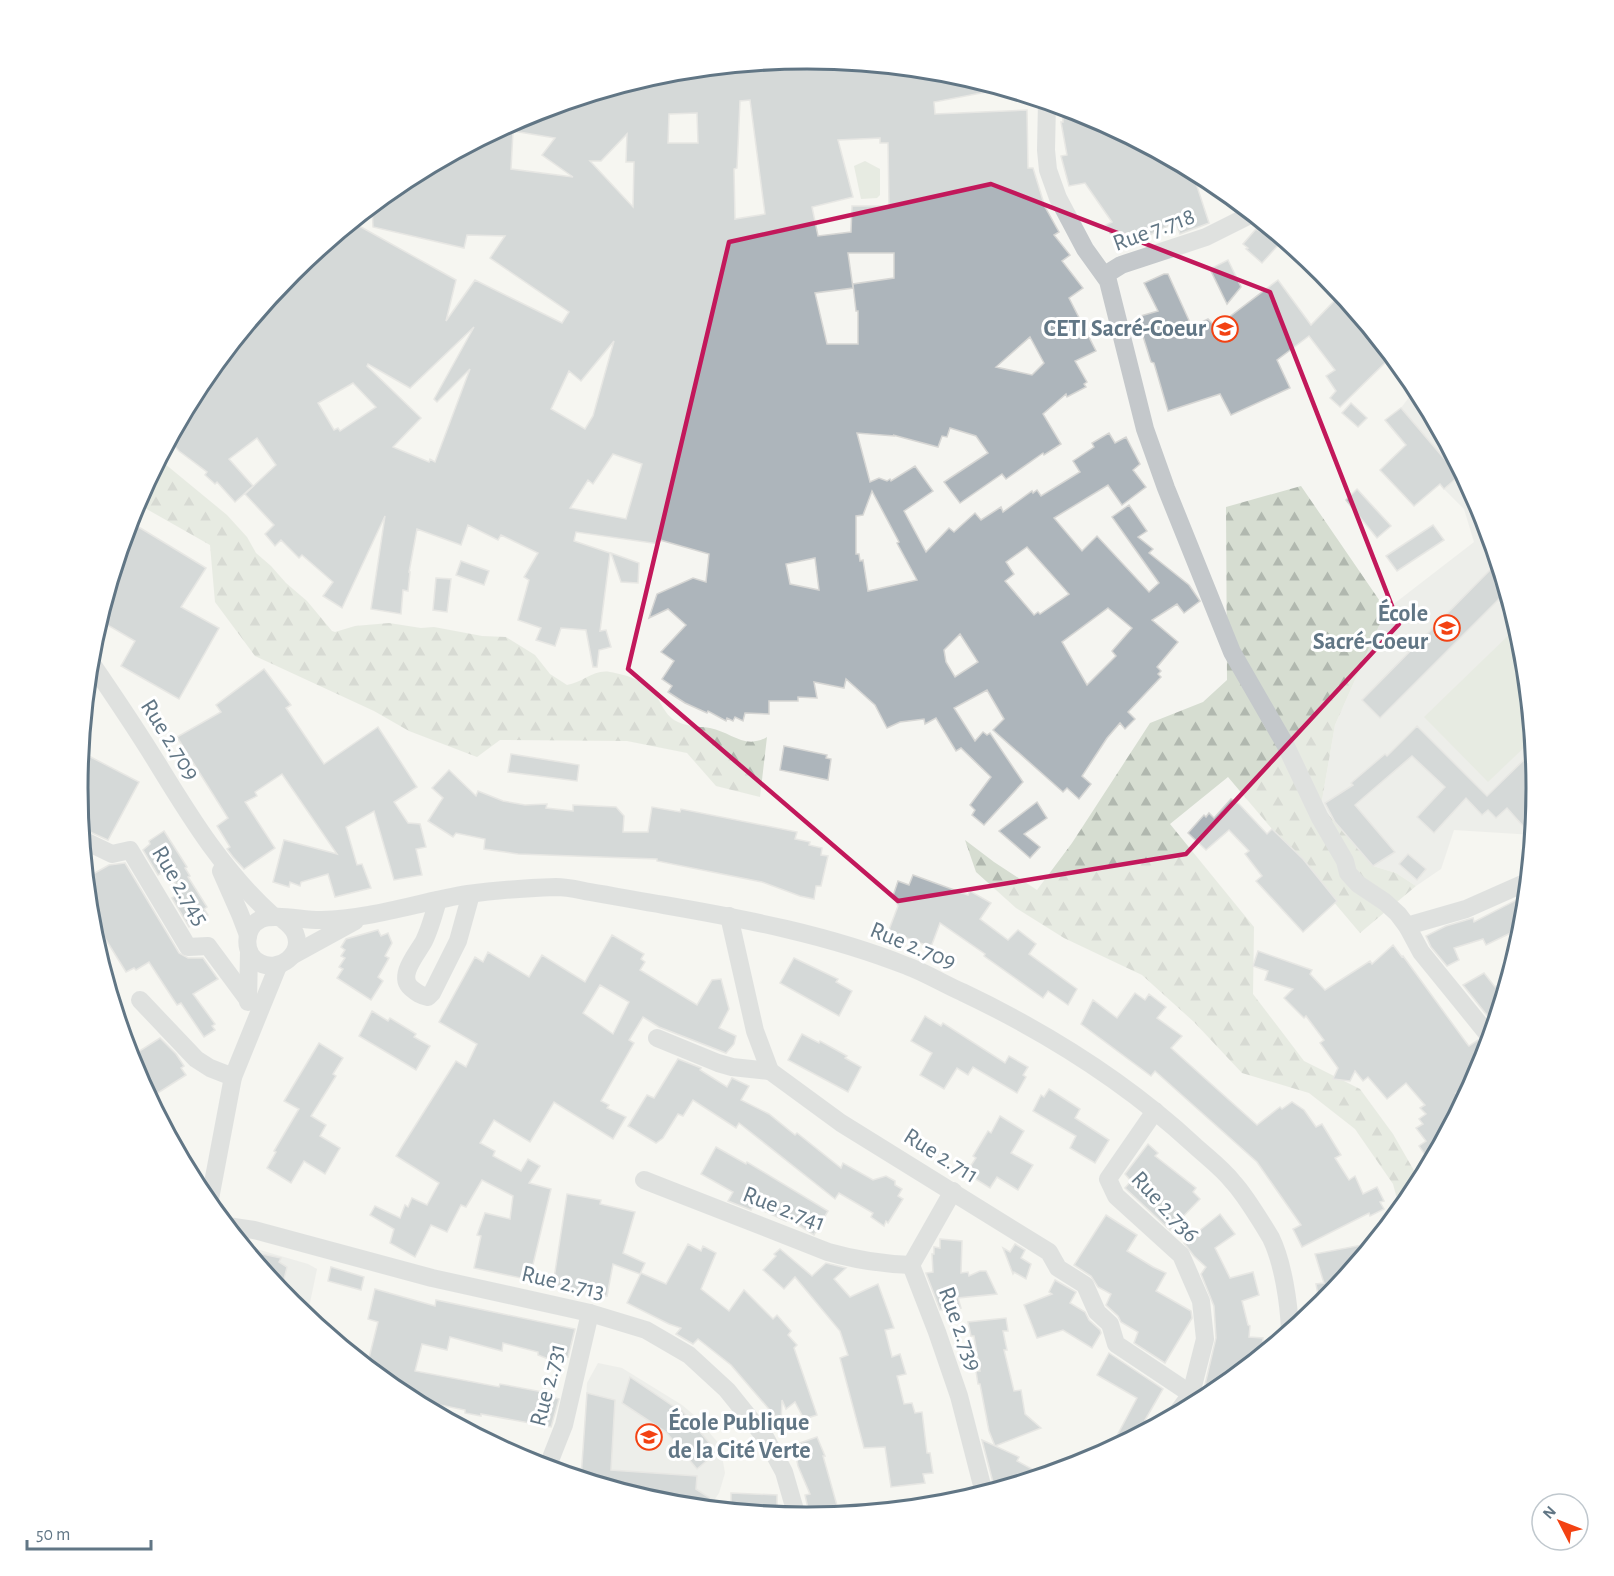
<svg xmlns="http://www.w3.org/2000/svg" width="1614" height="1576" viewBox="0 0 1614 1576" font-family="'Alegreya Sans',sans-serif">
  <defs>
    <pattern id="forest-firs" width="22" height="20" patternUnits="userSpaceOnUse" patternTransform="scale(1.5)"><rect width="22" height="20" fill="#d6ddd1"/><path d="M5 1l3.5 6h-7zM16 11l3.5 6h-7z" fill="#b1b8af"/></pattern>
  </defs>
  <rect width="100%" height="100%" fill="#f5f5f1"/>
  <g fill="#e3e4e2">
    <path d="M1416 388 1481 509 1523 646 1536 788 1532 835 1454 830 1441 869 1416 886 1396 873 1373 866 1321 806 1335 725 1386 610 1474 542 1464 509 1444 489 1385 420 1401 408Z"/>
    <path d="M243 1245 308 1264 317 1269 307 1317 291 1304Z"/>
    <path d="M598 1363 622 1368 682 1405 695 1416 720 1445 725 1473 719 1493 709 1508 696 1498 653 1500 554 1470V1465L582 1468 587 1383Z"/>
  </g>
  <g fill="#d6ddd1">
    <path d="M865 161 880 169V195L877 198 861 199 854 166Z"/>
    <path d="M1517 627 1523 646 1532 740 1488 782 1424 717Z"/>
  </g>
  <g fill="url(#forest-firs)">
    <path d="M159 459 227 515 247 537 256 553 271 566 286 583 307 601 332 631 335 632 355 626 389 623 421 628 434 627 482 636 506 637 535 655 550 674 567 685C582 683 594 669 610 672 626 675 645 680 655 694 662 704 664 713 674 720 686 727 697 726 710 728 731 732 745 750 767 737L760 797 716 786 687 753 627 741 500 740 477 757 409 731 374 711 255 656 215 602 210 545 136 503Z"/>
    <path d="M1301 486 1386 610 1335 725 1321 806 1373 866 1396 873 1416 886 1360 933 1228 777 1170 824 1254 927 1253 994 1304 1061 1360 1089 1393 1134 1420 1181 1413 1194 1400 1210 1393 1184 1355 1129 1309 1093 1242 1073 1194 1022 1142 975 1064 938 1016 908 976 872 965 840 994 862 1037 890 1072 843 1150 723 1203 702 1227 680 1226 507Z"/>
  </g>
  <g fill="#adb5bb" stroke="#d6d6d4" stroke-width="1.5" fill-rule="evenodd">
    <path d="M808 59 950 73 960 76 959 82 974 80 1002 89 934 102 935 114 1027 110 1028 168H1033L1045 207 1059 232 1054 235 1070 255 1062 261 1083 288 1069 298 1096 351 1075 361 1087 382 1084 384 1086 387 1067 397 1066 394 1043 414 1061 444 1044 455 1043 453 1006 479 1002 474 960 503 944 482 988 453 976 436 950 428 947 437 942 436 938 447 893 435 895 436 857 433 870 482 879 478 887 481 890 479 891 481 915 466 933 491 904 511 926 552 949 528 954 532 975 513 981 520 1001 507 1003 512 1032 491 1033 493 1037 490 1041 496 1080 472 1073 461 1094 447 1092 443 1109 433 1115 443 1126 437 1140 464 1133 470 1146 487 1122 505 1108 485 1054 518 1082 551 1097 536 1149 592 1159 583 1112 517 1129 505 1147 531 1138 537 1153 549 1149 553 1189 585 1200 601 1184 613 1177 604 1152 620 1178 642 1157 667 1161 671 1158 674 1161 677 1128 712 1135 719 1125 729 1120 723 1107 738 1082 776 1091 784 1079 799 1067 788 1063 792 993 730 1004 719 987 690 954 708 975 741 983 732 987 735 990 733 1023 782 984 825 972 815 975 810 970 805 991 777 961 748 956 751 936 718 925 724 924 719 900 722 887 728 875 705 846 679 844 688 814 682 817 698 798 697V701H769V714L745 713 743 721 735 717 733 721 727 718 726 721 708 711 707 713 685 703 668 692 672 686 662 679 674 661 661 652 686 625 668 609 649 618 657 594 693 578 706 582 709 554 660 540 659 544 576 532 574 541 610 553 600 631 606 630 611 647 599 650 597 667H593L586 630 561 628 555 646 536 640 541 628 518 620 529 580 524 577 538 553 501 535 498 540 468 525 461 545 417 529 409 572H410L408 591 403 590 401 614 371 609 385 516 342 608 323 596 333 582 302 555 299 558 281 540 275 546 265 534 274 525 245 494 276 465 257 438 229 459 253 486 235 502 217 482 215 484 205 475 207 472 179 451 170 441 201 382 291 272 352 222 456 280 446 321 475 280 562 323 569 312 490 258 505 236 467 235 464 248 373 227 372 206 402 181 528 114 632 83H638V80L665 72ZM750 100 765 214 735 219 734 169 737 168 740 101ZM697 113 698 143H668L669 114ZM513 131 555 138 542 155 573 177 511 169ZM627 134 626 162H634L633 207 590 161H601ZM880 138V143H888L889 206H852L851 232 818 236 812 207 853 197 838 140ZM848 253H894V278L853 284 856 311H858V344H827L815 293 853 288ZM474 327 434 399 437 402 470 369 435 462 430 459 429 462 393 447 421 418 367 366 368 364 410 388ZM1030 337 1044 363 1032 375 996 367ZM614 341 593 416 585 429 551 409 569 371 581 381ZM353 383 376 407 340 431 338 428 334 430 318 403ZM613 454 642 464 626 519 570 508 588 480 593 484ZM872 491 899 542 897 543 917 580 868 591 863 560 860 561 859 554H856V516L863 515ZM1027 547 1069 594 1040 614 1038 612 1034 615 1005 581 1014 574 1006 562ZM815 558 819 590 790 584 786 564ZM1108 608 1132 628 1112 651 1116 656 1087 685 1062 642ZM960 634 978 662 955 677 946 662 944 650Z"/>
    <path d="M1062 107 1086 114 1192 171 1209 223 1180 234 1176 222 1119 250 1106 225 1112 222 1085 183 1069 186 1061 156 1067 155 1061 122H1063Z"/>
    <path d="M1256 229 1268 236 1269 234 1281 242 1262 263 1246 249 1248 248 1243 244Z"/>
    <path d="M1228 260 1241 287 1227 304 1210 269Z"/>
    <path d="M1164 274H1168L1192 327 1208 319 1216 327 1278 280 1311 325 1341 294 1392 356 1340 407 1330 398 1336 391 1326 376 1335 370 1309 336 1277 360 1290 388 1231 415 1220 394 1168 411 1154 363 1151 362 1137 317 1158 311 1144 283Z"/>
    <path d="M1351 403 1367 418 1358 427 1342 413Z"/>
    <path d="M1401 408 1459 476 1444 489 1440 484 1414 506 1380 470 1406 445 1385 420Z"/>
    <path d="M1357 489 1391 526 1377 538 1346 500Z"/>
    <path d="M132 523 206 568 181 607 219 628 179 699 121 666 135 641 99 620 106 598 117 580 112 577 115 569 125 553 120 550 125 534Z"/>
    <path d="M1433 525 1444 540 1397 571 1386 556Z"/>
    <path d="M611 553 639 563 638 583 621 582Z"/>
    <path d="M461 561 489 571 484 585 456 575Z"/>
    <path d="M1497 563 1506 592 1380 718 1362 700Z"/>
    <path d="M436 578 451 579 447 612 433 610Z"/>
    <path d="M264 669 291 705 286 708 324 764 378 727 417 787 394 802 408 823 420 824 426 847 416 849 422 875 394 880 374 811 346 827 357 865 362 864 371 888 335 897 328 874 301 882 300 886 290 882 289 887 273 882 284 840 337 854 282 774 255 792 257 796 245 802 275 848 244 869 233 857 227 849 230 847 217 826 228 818 177 737 221 712 216 705Z"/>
    <path d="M1417 726 1487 796 1533 751 1536 788 1532 836 1507 808 1496 818 1488 810 1482 815 1466 798 1434 833 1417 817 1445 787 1412 756 1355 805 1395 852 1373 866 1335 822 1325 803 1353 785 1351 783 1385 754 1387 756Z"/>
    <path d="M784 746 827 755 826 758 831 759 828 780 780 770Z"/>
    <path d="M81 752 139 782 108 840 81 828 78 788Z"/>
    <path d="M511 754 579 765 577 781 508 772Z"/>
    <path d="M449 770 476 796 478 791 503 801 525 805 547 804 546 808 573 811V805L616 807 624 816 623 832H648L652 807 680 812 681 809 797 832 795 839 810 842 809 845 822 848 821 855 828 856 821 886H816L814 899 800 896 762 882 657 861V859L518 854 484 849 485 839 456 833 453 837 428 821 443 798 432 788Z"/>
    <path d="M1231 799 1239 804 1267 834 1272 829 1303 859 1337 901 1303 932 1256 881 1262 876 1245 854 1249 851 1229 830 1206 850 1188 833 1204 815 1206 817 1209 813 1214 818Z"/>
    <path d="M1037 802 1047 818 1024 834 1040 847 1030 858 999 831Z"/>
    <path d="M164 831 187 867 185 868 190 876 188 877 207 907 204 909 208 915 189 927 172 898 181 892 167 870 158 875 143 850 150 844 149 841Z"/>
    <path d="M1408 854 1426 869 1417 880 1399 864Z"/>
    <path d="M125 863 179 953 188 958H203L218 979 193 994 215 1024 212 1026 215 1030 204 1037 181 1003 177 1005 149 962 136 970 134 968 126 972 90 914 86 878 109 865Z"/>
    <path d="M913 875 968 895 970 891 991 903 980 919 1008 940 1018 930 1036 944 1029 954 1077 989 1068 1005 1048 991 1043 998 984 956 985 954 940 923 931 947 901 936 900 939 887 935 898 906 893 896 898 881 909 885Z"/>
    <path d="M1526 895 1523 927 1486 945 1483 939 1454 948 1459 960 1447 966 1431 947 1426 936 1446 926 1473 918 1474 922Z"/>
    <path d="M378 930 381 936 388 933 392 943 385 956 389 958 378 977 383 981 371 1000 337 978 343 969 339 967 345 958 341 956 345 950 341 947 346 939Z"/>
    <path d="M612 935 644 954 641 959 645 962 640 970 697 1005 712 980 721 979 729 1009 719 1028 736 1036 734 1044 726 1053 659 1027 643 1017 629 1040 634 1043 601 1101 609 1105 607 1108 626 1117 613 1139 554 1102 530 1142 494 1120 480 1143 495 1151 493 1156 521 1171 528 1159 540 1166 529 1183 551 1189 530 1277 522 1275 521 1278 474 1268 481 1236 477 1235 485 1213 510 1219 513 1196 482 1180 466 1207 461 1205 447 1232 431 1225 415 1257 390 1243 394 1229 370 1215 375 1206 400 1218 405 1205 408 1207 412 1198 427 1205 439 1183 396 1156 456 1061 466 1067 477 1044 439 1022 475 957 483 962 488 952 529 977 542 955 585 982ZM600 985 629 1002 613 1034 583 1013Z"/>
    <path d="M1393 945 1402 957 1403 956 1468 1045 1469 1046 1478 1040 1487 1048 1481 1068 1473 1081 1456 1093 1463 1100 1430 1162 1419 1146 1426 1141 1416 1128 1423 1124 1419 1119 1426 1114 1420 1108 1425 1105 1406 1083 1387 1099 1368 1077 1363 1081 1355 1071 1350 1081 1333 1079 1338 1068 1320 1043 1324 1040 1306 1016 1304 1018 1284 998 1293 989 1265 980 1268 971 1253 966 1258 951 1312 970 1310 974 1325 990 1370 961 1372 964Z"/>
    <path d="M794 958 838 979 836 982 852 991 839 1016 780 983Z"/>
    <path d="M1484 973 1495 987 1508 979 1494 1024 1463 985Z"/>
    <path d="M1135 993 1145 1000 1149 994 1166 1007 1157 1018 1182 1036 1171 1048 1257 1125 1280 1107 1282 1109 1292 1102 1304 1110 1316 1127 1322 1124 1341 1155 1335 1158 1349 1180 1355 1176 1363 1194 1377 1187 1384 1201 1380 1202 1384 1209 1370 1216 1369 1213 1302 1247 1293 1229 1301 1225 1257 1162 1155 1071 1151 1076 1081 1024 1093 1000 1117 1018Z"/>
    <path d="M372 1011 388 1021 390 1018 416 1034 414 1037 430 1046 416 1070 359 1036Z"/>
    <path d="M925 1016 941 1026 943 1023 1005 1063 1009 1056 1028 1067 1023 1075 1026 1077 1017 1093 973 1067 968 1075 957 1068 944 1089 920 1075 932 1053 911 1041Z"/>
    <path d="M802 1034 819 1043 820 1041 847 1056 845 1058 861 1067 848 1092 788 1060Z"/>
    <path d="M160 1038 176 1054 184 1066 181 1068 186 1075 150 1098 133 1067 130 1057Z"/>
    <path d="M319 1043 343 1058 333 1074 336 1076 311 1116 326 1125 320 1136 340 1148 325 1174 304 1161 291 1183 267 1168 276 1152 274 1151 299 1109 284 1101Z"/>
    <path d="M678 1059 701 1068 700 1070 727 1087 732 1078 749 1086 741 1100 769 1114 795 1135 797 1133 841 1168 843 1163 873 1180 886 1176 895 1181V1185L902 1189 898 1196 903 1199 888 1223 886 1221 884 1226 871 1217 873 1213 839 1193 835 1199 739 1123 736 1128 693 1100 683 1116 678 1114 663 1138 656 1143 628 1126 647 1095 654 1098Z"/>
    <path d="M1049 1089 1080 1109 1075 1118 1109 1140 1095 1163 1070 1148 1076 1136 1033 1111 1041 1095 1044 1097Z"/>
    <path d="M1000 1116 1024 1131 1011 1153 1033 1165 1018 1190 997 1177 990 1188 966 1173 976 1158 973 1156 988 1131 991 1133Z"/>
    <path d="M1148 1144 1158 1153 1155 1156 1196 1188 1193 1192 1200 1199 1170 1230 1125 1188 1131 1181 1125 1174Z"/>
    <path d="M716 1147 746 1164 747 1162 828 1211 814 1235 788 1218 786 1221 753 1206 751 1210 728 1201 733 1192 701 1174Z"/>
    <path d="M567 1194 601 1200 600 1204 635 1212 623 1253 645 1263 640 1274 613 1264 607 1296 553 1285Z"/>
    <path d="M1220 1214 1235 1234 1215 1248 1230 1278 1253 1272 1259 1295 1242 1301 1248 1325 1250 1326 1249 1337 1263 1338 1261 1354 1243 1370 1234 1368 1231 1379 1219 1389 1205 1385 1216 1338 1214 1306 1201 1274 1206 1267 1194 1256 1184 1243Z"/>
    <path d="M1106 1215 1137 1235 1127 1251 1153 1267 1166 1273 1156 1291 1191 1311 1192 1318 1165 1363 1134 1343 1138 1332 1121 1322 1118 1316 1106 1305 1111 1294 1098 1287 1091 1276 1074 1265Z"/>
    <path d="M940 1239 962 1241 961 1273 968 1272 969 1276 980 1271H986L997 1294 958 1298 961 1308 940 1310 926 1273 933 1272 932 1254H934V1247L940 1248Z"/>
    <path d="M1372 1243 1323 1304 1320 1306 1316 1284 1324 1283 1315 1254Z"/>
    <path d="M688 1244 701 1251 703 1246 716 1253 701 1289 729 1311 744 1290 773 1319 777 1315 791 1331 788 1335 797 1345 794 1348 817 1415 804 1419 795 1402 786 1409 782 1400 781 1423 731 1365 698 1339 693 1344 676 1334 681 1328 669 1324 627 1303 641 1273 666 1284Z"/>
    <path d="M1015 1244 1025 1250 1021 1258 1031 1264 1026 1279 1014 1272 1013 1274 1003 1248 1010 1252Z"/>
    <path d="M780 1249 812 1276 826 1263 846 1268 834 1279 850 1297 878 1284 894 1328 885 1330 892 1357 900 1354 906 1374 897 1376 904 1404 912 1403 915 1413 922 1412 927 1453H930L933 1473 923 1474 925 1483 891 1487 885 1447 864 1448 840 1358 848 1355 840 1331 795 1277 784 1289 763 1270 776 1256 774 1254Z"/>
    <path d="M248 1251 281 1258 279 1262 287 1267 281 1292Z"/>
    <path d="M331 1267 364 1277 361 1290 328 1281Z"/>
    <path d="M1055 1280 1076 1292 1070 1303 1085 1312 1089 1320 1100 1330 1101 1333 1092 1348 1063 1330 1037 1338 1024 1305 1052 1294 1049 1292Z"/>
    <path d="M375 1289 435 1306 436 1300 575 1329 568 1357 558 1355 556 1362 538 1355V1352L503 1343 502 1351 450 1337 447 1350 422 1344 415 1371 499 1387 500 1384 543 1392V1394L559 1399 551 1427 481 1414V1416L465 1413V1410L411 1399 401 1394 367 1366 378 1322 368 1319Z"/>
    <path d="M1006 1318 1008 1331H1003L1007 1350H1004L1014 1391 1021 1390 1025 1414 1041 1428 995 1446 989 1431 980 1384H978L976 1371H980L974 1336H971L968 1322Z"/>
    <path d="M1109 1353 1163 1389 1145 1420 1154 1425 1110 1449 1137 1398 1097 1375Z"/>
    <path d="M630 1377 676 1408 678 1406 717 1452 697 1469 666 1432 622 1403Z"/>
    <path d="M587 1393 615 1400 611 1470 697 1476 696 1489 719 1504 653 1500 581 1478Z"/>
    <path d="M817 1437 825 1456H823L838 1509 835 1510 836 1515 810 1517 805 1495 810 1494 798 1466 794 1445Z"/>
    <path d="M982 1440 1019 1457 1017 1461 1043 1475 995 1490Z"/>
    <path d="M731 1493 777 1495V1515L731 1510Z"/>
  </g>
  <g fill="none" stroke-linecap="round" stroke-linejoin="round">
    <g stroke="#c4c8cb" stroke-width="18">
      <path d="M1047 102 1046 150 1048 170 1058 198 1085 249 1108 281 1145 429 1166 488 1232 652 1285 744 1320 818 1345 861 1348 873 1358 884 1385 902 1398 914 1407 926 1421 952 1490 1037"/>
      <path d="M1105 275 1121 265 1206 237 1252 214"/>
      <path d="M90 661C114 696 137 730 159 766 192 820 225 873 273 916"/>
      <path d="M83 840 112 854 130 850 188 947 208 946 248 1000"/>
      <path d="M221 871 240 914 248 935"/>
      <path d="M438 900C434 914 430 929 424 941 417 954 397 976 411 988 417 993 421 996 428 997L432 993 458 941 471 894"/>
      <path d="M729 916 755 1031 770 1071 841 1123 1049 1252 1058 1268 1085 1285 1097 1312 1110 1324 1116 1344 1191 1394"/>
      <path d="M281 918C286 922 292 926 295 933 304 954 279 973 260 963 242 954 244 927 261 919 274 913 306 921 322 920 372 919 419 902 468 894 497 890 528 888 556 887 568 887 579 890 590 892 615 896 639 901 664 905 745 919 829 935 907 966 926 973 944 984 962 992 1046 1032 1125 1081 1194 1145 1207 1157 1222 1168 1233 1182 1245 1195 1262 1223 1271 1238 1283 1263 1289 1303 1290 1331"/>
      <path d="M1407 926 1466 909 1527 882"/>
      <path d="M293 955 355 921"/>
      <path d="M140 1000 196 1059 210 1068 233 1077"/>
      <path d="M248 1002 249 952"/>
      <path d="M657 1038 718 1063 732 1067 770 1071"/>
      <path d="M1155 1111 1108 1179 1116 1196 1181 1255 1201 1301 1205 1339 1191 1394 1177 1413"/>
      <path d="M644 1180 828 1252C856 1260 882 1264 911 1265"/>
      <path d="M953 1191 911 1265 937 1332 959 1396 984 1493"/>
      <path d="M209 1204 233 1077 278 966"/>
      <path d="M227 1226 254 1230 432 1278 590 1313 646 1330 689 1355 727 1390 765 1437 784 1472 797 1517"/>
      <path d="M547 1468 564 1425 590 1313"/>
    </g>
  </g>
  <path d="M0 0H1614V1576H0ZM991 184 1270 292 1399 624 1186 854 898 901 628 669 729 242Z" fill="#f5f5f1" fill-opacity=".55" fill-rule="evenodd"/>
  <path fill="none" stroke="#c2185b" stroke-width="4.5" stroke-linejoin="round" d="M991 184 1270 292 1399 624 1186 854 898 901 628 669 729 242Z"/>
  <defs>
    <g id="school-ring" transform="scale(1.35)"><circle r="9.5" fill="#fff" stroke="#f34213" stroke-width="1.5"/><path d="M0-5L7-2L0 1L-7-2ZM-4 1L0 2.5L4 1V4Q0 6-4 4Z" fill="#f34213"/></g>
  </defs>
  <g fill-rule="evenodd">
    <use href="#school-ring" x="1225" y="329"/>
    <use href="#school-ring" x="1447" y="628"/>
    <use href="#school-ring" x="649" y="1437"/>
  </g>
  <g text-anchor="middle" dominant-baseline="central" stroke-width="6" stroke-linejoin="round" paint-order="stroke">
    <g font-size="24" fill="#617685" stroke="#fff">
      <text transform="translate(1154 230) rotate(-20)">Rue 7.718</text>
      <text transform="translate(170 740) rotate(58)">Rue 2.709</text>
      <text transform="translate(180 886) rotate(59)">Rue 2.745</text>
      <text transform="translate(913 946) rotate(22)">Rue 2.709</text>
      <text transform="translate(941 1156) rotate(32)">Rue 2.711</text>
      <text transform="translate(1165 1207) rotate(47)">Rue 2.736</text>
      <text transform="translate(784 1209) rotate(21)">Rue 2.741</text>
      <text transform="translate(563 1283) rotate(13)">Rue 2.713</text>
      <text transform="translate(960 1329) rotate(70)">Rue 2.739</text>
      <text transform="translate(548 1385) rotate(-76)">Rue 2.731</text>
    </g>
    <g font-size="24" font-weight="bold" fill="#617685" stroke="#fff" text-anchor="end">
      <text x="1206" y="329">CETI Sacré-Coeur</text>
      <text x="1428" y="614">École<tspan x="1428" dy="28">Sacré-Coeur</tspan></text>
      <text x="668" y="1423" text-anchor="start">École Publique<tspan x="668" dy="28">de la Cité Verte</tspan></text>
    </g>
  </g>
  <path d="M0 0H1614V1576H0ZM88 788a719 719 0 1 1 1438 0a719 719 0 1 1-1438 0Z" fill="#fff" fill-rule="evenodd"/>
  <path fill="none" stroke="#617685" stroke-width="3" d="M88 788a719 719 0 1 1 1438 0a719 719 0 1 1-1438 0Z"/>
  <g transform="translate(1560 1522) rotate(312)"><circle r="28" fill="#ffffff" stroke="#c0c8ce" stroke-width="1.5"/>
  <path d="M0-4.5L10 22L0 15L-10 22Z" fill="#f34213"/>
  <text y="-9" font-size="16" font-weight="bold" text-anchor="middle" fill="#617685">N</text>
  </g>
  <path d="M27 1540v9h124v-9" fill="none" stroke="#617685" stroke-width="3"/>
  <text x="36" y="1540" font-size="18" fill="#617685" stroke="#ffffff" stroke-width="4.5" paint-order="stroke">50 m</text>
</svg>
